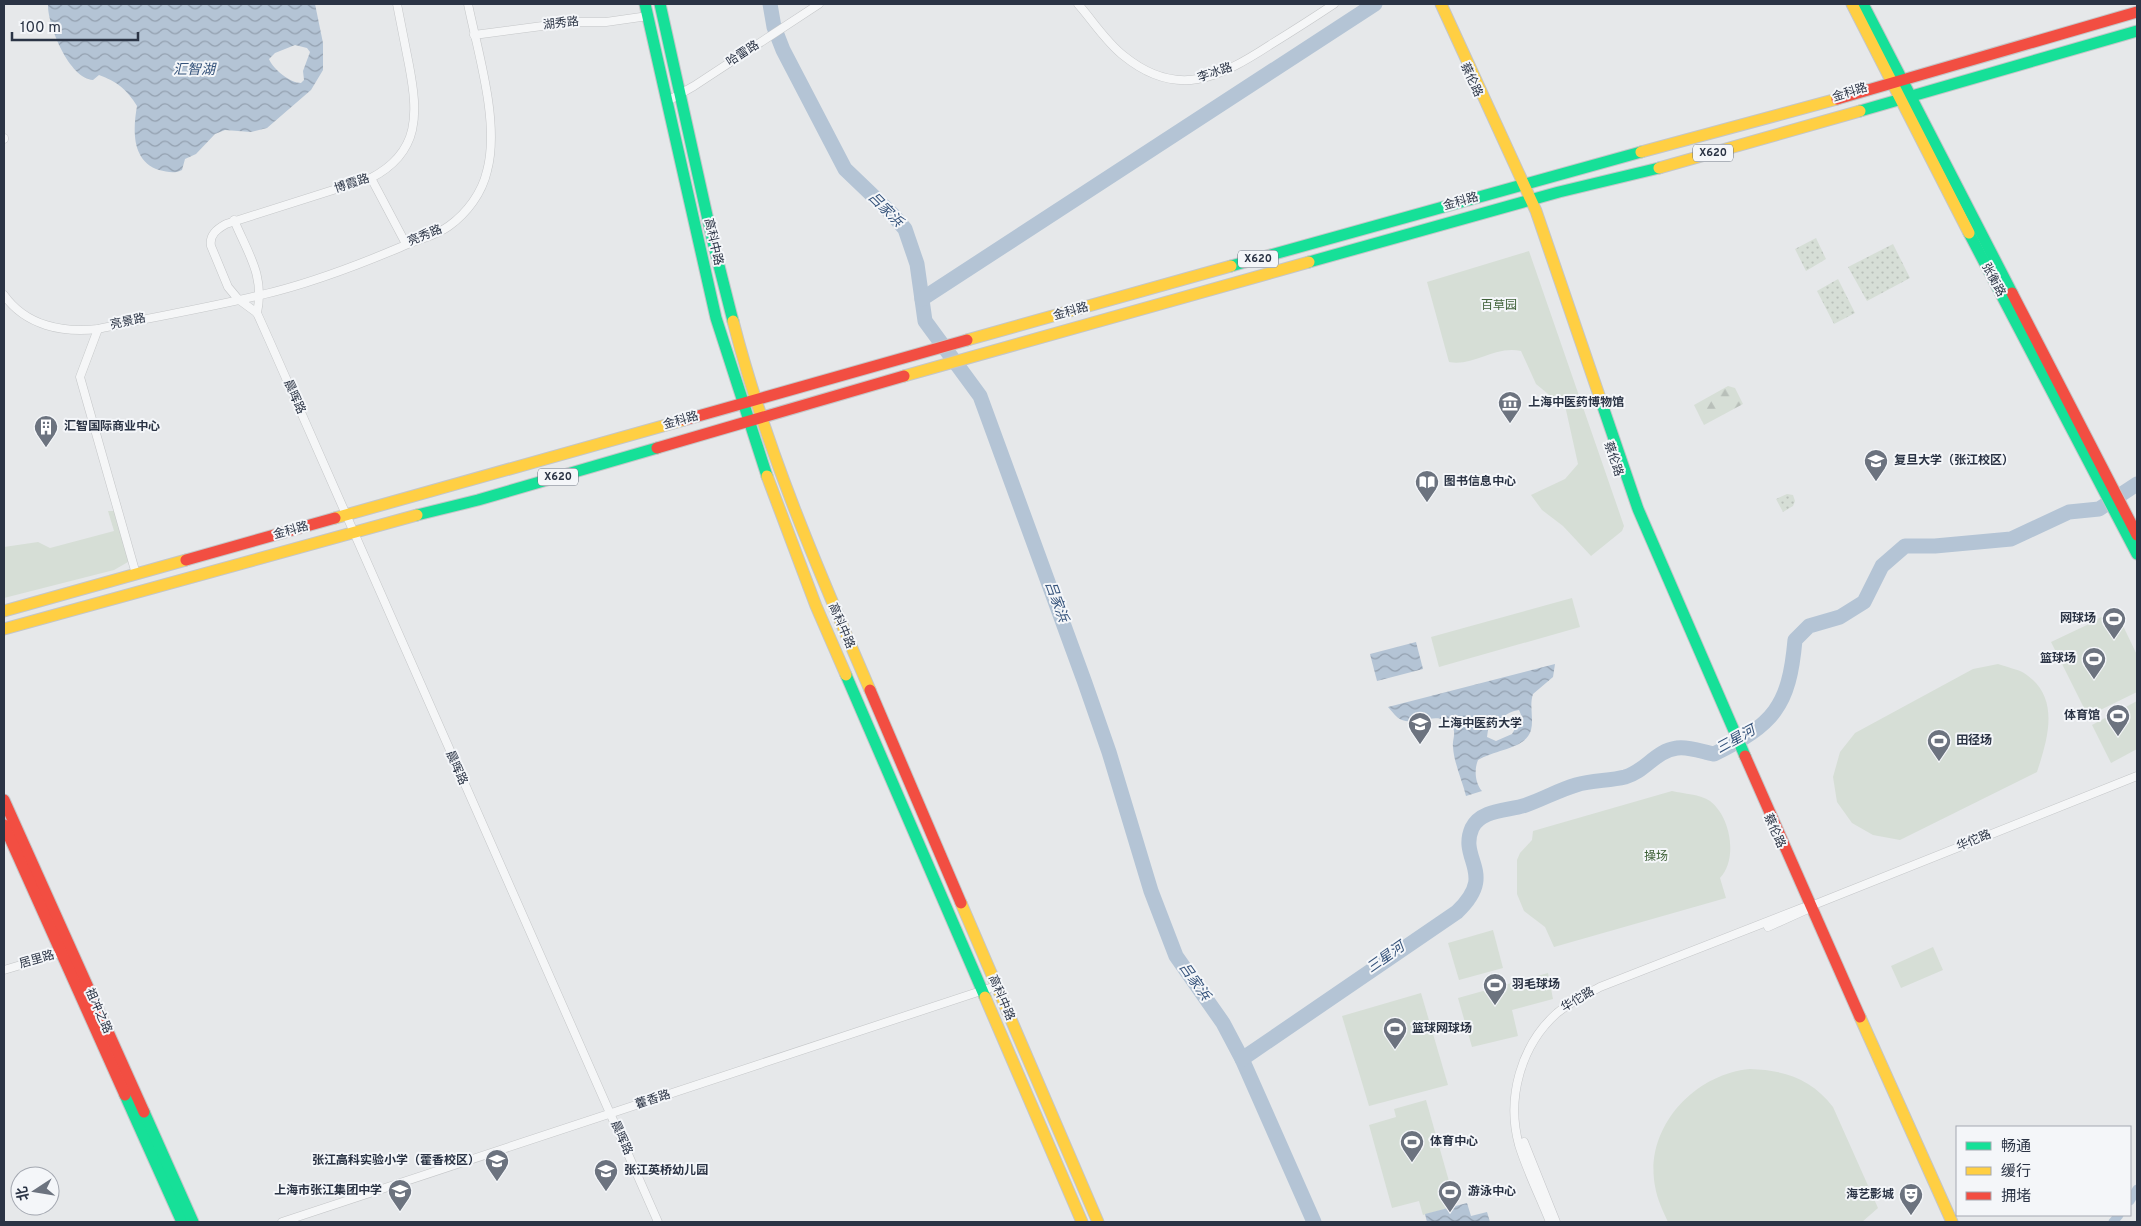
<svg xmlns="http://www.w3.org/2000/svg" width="2141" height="1226" viewBox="0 0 2141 1226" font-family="Overpass,'Noto Sans SC',sans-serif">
  <defs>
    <pattern id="grass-dots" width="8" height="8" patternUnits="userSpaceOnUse" patternTransform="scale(1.25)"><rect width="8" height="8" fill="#d6ded6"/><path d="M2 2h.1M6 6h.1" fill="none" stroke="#b8bfb9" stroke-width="1.8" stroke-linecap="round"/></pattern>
    <pattern id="forest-firs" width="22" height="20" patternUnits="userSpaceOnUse" patternTransform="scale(1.25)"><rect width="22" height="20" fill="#d6ded6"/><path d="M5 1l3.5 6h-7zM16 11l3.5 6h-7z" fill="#b8bfb9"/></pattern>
    <pattern id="water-waves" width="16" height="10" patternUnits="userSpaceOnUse" patternTransform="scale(1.25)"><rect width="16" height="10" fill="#b4c4d5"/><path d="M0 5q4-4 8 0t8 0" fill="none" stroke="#93a0af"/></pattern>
  </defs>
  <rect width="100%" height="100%" fill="#e6e8ea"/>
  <g fill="url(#grass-dots)">
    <path d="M1816 238 1826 259 1806 271 1795 249Z"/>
    <path d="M1893 244 1910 278 1867 301 1848 267Z"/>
    <path d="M1838 279 1855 313 1834 324 1817 291Z"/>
    <path d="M1787 494 1793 495 1795 501 1793 506 1783 512 1776 499Z"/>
  </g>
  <path fill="url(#forest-firs)" d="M1728 386 1735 388 1743 404 1704 425 1694 405Z"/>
  <g fill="#d6ded6">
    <path d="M1529 251 1624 526 1622 531 1591 556 1563 526 1542 510 1531 495 1565 479 1578 464 1564 401 1559 403 1536 384 1521 351C1495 345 1473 367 1449 362L1427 282Z"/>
    <path d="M108 511H120L131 550 128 562 114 570 4 598V547L38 542 50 548 114 531Z"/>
    <path d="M1572 598 1580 627 1439 667 1431 637Z"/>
    <path d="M2115 609 2137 655V692L2088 716 2051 642 2089 624Z"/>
    <path d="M1998 664C2006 667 2017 669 2024 673 2061 697 2048 738 2037 772L1900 840 1873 835 1852 823 1837 802 1833 777 1840 752 1855 733 1973 669Z"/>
    <path d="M2137 701V749L2111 763 2092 725Z"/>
    <path d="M1672 791C1684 794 1700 794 1710 801 1731 817 1738 859 1720 878L1726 898 1554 947 1545 927 1524 911 1517 894V860L1520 853 1532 840 1533 831Z"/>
    <path d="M1493 930 1503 968 1459 980 1448 943Z"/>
    <path d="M1933 947 1943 970 1901 988 1891 966Z"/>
    <path d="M1548 973 1553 999 1512 1010 1518 1036 1472 1047 1458 998Z"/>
    <path d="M1421 993 1448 1085 1369 1106 1342 1016Z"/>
    <path d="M1750 1069C1784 1070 1812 1079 1833 1107L1878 1208 1862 1222H1668C1663 1211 1657 1199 1655 1186 1644 1128 1694 1074 1750 1069Z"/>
    <path d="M1426 1100 1456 1206 1423 1215 1419 1201 1392 1208 1369 1125 1396 1117 1394 1109Z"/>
  </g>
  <g fill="url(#water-waves)" fill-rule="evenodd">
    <path d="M48 4H315L323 43V70L311 90 267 128 251 132 225 130 215 134 196 154 185 159 182 170C175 174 167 172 159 170 131 161 133 129 137 106 127 90 117 81 99 75L93 80C69 79 47 24 48 4ZM295 45 307 48 310 52 303 71 304 80 301 83C290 83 273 69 269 59L275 53Z"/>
    <path d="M1416 642 1423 669 1377 681 1370 654Z"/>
    <path d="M1555 664 1553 677 1533 694C1529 706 1534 718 1531 730 1526 749 1496 749 1478 760 1474 770 1475 783 1482 791L1466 796C1462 780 1454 763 1453 747 1452 741 1456 734 1453 728 1442 708 1417 726 1402 720 1396 718 1392 711 1388 707ZM1519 710 1522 717 1512 734 1496 741 1487 737 1488 730C1498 722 1505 712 1519 710Z"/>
    <path d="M1467 1203 1471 1216 1487 1212 1490 1222H1427L1425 1214Z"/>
  </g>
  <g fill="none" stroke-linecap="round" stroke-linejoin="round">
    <g stroke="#b4c4d5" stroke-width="9">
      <path d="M2130 1201 2137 1189"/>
      <path d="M2113 1222 2119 1215"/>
    </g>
    <g stroke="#b4c4d5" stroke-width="15">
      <path d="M770 4 774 27 783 50 845 169 893 215 905 229 917 264 925 321 980 396 1085 683 1109 752 1151 891 1176 956 1223 1023 1242 1059 1314 1222"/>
      <path d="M922 299 1375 4"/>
      <path d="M1242 1059 1457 912C1498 873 1458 860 1472 828 1481 809 1509 811 1526 805 1543 799 1559 790 1576 785 1592 780 1609 781 1625 777 1646 771 1655 751 1677 748 1688 746 1703 752 1714 754 1774 724 1789 707 1795 640L1809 626 1840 617 1864 602 1882 566 1905 546H1935L2011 539 2069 512 2099 509 2137 484"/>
    </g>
    <g stroke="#c4c6c8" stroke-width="9">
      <g id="street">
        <path d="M397 4C401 24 405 44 409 65 418 113 421 152 371 178L226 224C217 229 209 235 211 246L228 287 238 299 257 313 270 342 658 1222"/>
        <path d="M1078 4C1093 21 1106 42 1124 56 1177 99 1219 78 1270 45 1291 32 1313 18 1334 4"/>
        <path d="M474 35 573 22H606L648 16"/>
        <path d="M666 102 694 86 819 4"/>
        <path d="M4 138V139"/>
        <path d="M371 178 406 244"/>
        <path d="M234 220C248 254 265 275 257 313"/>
        <path d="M4 295C26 326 63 333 98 329 153 317 208 308 261 295 309 284 356 266 401 247 417 239 434 237 449 226 467 213 482 193 487 171 500 123 478 53 468 4"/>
        <path d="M98 329 80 377 136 574"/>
        <path d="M1768 927 1808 909"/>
        <path d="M4 970 64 952"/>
        <path d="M1524 1142 1556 1222"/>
        <path d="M282 1222 996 986"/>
        <path d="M1550 1222C1540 1197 1527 1171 1519 1145 1506 1098 1521 1045 1557 1013 1570 1002 1585 995 1600 987L1802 908 1811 906 2137 776"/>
      </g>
    </g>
    <g stroke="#c4c6c8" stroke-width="13">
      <g id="fast">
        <path d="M645 4 716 318 767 476"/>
        <path d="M660 4 712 238 733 321"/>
        <path d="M1863 4 2012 293"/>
        <path d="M1860 111 2137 31"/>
        <path d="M1969 233 2137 554"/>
        <path d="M1309 262 1559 192 1659 168"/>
        <path d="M1231 266 1641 152"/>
        <path d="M1600 398 1638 509 1745 756"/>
        <path d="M417 515 478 500 657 448"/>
        <path d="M846 675 985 997"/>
        <path d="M125 1095 182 1222"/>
        <path d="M144 1112 193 1222"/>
      </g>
    </g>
    <g stroke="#c4c6c8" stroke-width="13">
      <g id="slow">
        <path d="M1441 4 1536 211 1600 398"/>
        <path d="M1852 4 1969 233"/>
        <path d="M1641 152 1837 99"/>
        <path d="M1659 168 1860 111"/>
        <path d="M733 321C766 449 818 570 870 690"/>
        <path d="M967 340 1231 266"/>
        <path d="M904 376 1309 262"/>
        <path d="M767 476 816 606 846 675"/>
        <path d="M335 518 684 420"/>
        <path d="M4 611 186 560"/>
        <path d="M4 629 417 515"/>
        <path d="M961 903 1098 1222"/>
        <path d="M985 997 1082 1222"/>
        <path d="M1860 1017 1952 1222"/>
      </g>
    </g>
    <g stroke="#c4c6c8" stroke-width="13">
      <g id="jam">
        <path d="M1837 99 2137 12"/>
        <path d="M2012 293 2137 535"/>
        <path d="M684 420 967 340"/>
        <path d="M657 448 904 376"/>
        <path d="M186 560 335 518"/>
        <path d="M870 690 961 903"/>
        <path d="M1745 756 1860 1017"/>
        <path d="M4 800 144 1112"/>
        <path d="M4 825 125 1095"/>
      </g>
    </g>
    <use href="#street" stroke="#f5f6f7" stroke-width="8"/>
    <use href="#fast" stroke="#16e098" stroke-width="11"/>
    <use href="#slow" stroke="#ffcf43" stroke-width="11"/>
    <use href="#jam" stroke="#f24e42" stroke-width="11"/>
  </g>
  <defs>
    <g id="museum-pin" transform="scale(1.25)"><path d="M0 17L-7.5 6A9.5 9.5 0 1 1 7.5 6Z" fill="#6c737f" stroke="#f4f6f9"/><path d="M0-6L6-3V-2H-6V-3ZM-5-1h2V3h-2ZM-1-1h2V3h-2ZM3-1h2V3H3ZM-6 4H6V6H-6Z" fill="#fff"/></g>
    <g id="building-pin" transform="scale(1.25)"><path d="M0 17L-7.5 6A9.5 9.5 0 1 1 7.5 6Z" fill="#6c737f" stroke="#f4f6f9"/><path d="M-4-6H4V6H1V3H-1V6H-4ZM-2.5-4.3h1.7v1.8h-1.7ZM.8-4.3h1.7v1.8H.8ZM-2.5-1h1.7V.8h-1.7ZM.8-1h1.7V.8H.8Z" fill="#fff"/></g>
    <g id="school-pin" transform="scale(1.25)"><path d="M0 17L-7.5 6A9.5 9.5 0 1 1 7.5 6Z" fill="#6c737f" stroke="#f4f6f9"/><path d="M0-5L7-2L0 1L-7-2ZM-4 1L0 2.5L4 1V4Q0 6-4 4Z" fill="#fff"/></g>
    <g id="library-pin" transform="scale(1.25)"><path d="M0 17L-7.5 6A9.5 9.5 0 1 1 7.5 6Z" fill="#6c737f" stroke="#f4f6f9"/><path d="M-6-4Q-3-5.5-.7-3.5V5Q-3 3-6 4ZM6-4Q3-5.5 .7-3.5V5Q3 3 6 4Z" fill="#fff"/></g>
    <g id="stadium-pin" transform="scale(1.25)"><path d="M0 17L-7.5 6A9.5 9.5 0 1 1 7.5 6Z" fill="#6c737f" stroke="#f4f6f9"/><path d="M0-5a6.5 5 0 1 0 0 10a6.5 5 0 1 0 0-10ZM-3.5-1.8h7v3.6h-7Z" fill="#fff"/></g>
    <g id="university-pin" transform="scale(1.25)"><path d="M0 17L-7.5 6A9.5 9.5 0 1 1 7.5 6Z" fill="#6c737f" stroke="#f4f6f9"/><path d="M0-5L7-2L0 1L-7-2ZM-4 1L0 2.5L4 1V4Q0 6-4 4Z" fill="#fff"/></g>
    <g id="theatre-pin" transform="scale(1.25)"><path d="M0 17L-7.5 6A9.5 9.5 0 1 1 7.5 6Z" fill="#6c737f" stroke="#f4f6f9"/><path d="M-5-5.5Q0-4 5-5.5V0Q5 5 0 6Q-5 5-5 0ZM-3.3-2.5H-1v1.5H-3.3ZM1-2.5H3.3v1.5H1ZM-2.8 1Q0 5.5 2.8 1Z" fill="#fff"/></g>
  </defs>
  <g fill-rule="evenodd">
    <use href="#museum-pin" x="1510" y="403"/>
    <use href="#building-pin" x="46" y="427"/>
    <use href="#school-pin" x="1876" y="461"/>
    <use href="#library-pin" x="1427" y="482"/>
    <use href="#stadium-pin" x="2114" y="619"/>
    <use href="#stadium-pin" x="2094" y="659"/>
    <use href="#stadium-pin" x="2118" y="716"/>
    <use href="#university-pin" x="1420" y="724"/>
    <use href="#stadium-pin" x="1939" y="741"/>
    <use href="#stadium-pin" x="1495" y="985"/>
    <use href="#stadium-pin" x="1395" y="1029"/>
    <use href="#stadium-pin" x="1412" y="1142"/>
    <use href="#school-pin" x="497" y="1161"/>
    <use href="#school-pin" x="606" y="1171"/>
    <use href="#school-pin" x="400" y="1191"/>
    <use href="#stadium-pin" x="1450" y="1192"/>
    <use href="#theatre-pin" x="1911" y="1195"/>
  </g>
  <g text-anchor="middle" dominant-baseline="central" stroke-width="4" stroke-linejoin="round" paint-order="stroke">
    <g fill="#f4f6f9" stroke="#676e7b" stroke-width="1">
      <rect x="1693" y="144.5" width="40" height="17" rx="4"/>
      <rect x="1238" y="250.5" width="40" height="17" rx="4"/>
      <rect x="538" y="468.5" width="40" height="17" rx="4"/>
    </g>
    <g font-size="11" font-weight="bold" fill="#2b3445">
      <text x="1713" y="153">X620</text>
      <text x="1258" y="259">X620</text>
      <text x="558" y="477">X620</text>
    </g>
    <g font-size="12" fill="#2b3445" stroke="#f4f6f9">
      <text transform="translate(561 24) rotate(-6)">湖秀路</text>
      <text transform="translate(743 54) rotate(-33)">哈雷路</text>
      <text transform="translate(1215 73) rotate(-19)">李冰路</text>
      <text transform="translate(1471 80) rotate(65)">蔡伦路</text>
      <text transform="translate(1850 93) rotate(-17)">金科路</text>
      <text transform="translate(352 184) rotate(-18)">博霞路</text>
      <text transform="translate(1461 202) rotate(-16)">金科路</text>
      <text transform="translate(425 236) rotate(-22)">亮秀路</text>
      <text transform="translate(713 242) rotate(77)">高科中路</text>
      <text transform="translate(1993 280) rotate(62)">张衡路</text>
      <text transform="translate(1071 312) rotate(-16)">金科路</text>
      <text transform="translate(128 322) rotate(-12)">亮景路</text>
      <text transform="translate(294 397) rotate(66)">晨晖路</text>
      <text transform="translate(681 421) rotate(-16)">金科路</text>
      <text transform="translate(1613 459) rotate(71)">蔡伦路</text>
      <text transform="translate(291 531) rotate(-15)">金科路</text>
      <text transform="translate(841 626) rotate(67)">高科中路</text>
      <text transform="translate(456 768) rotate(66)">晨晖路</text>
      <text transform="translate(1774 831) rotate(66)">蔡伦路</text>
      <text transform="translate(1974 841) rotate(-22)">华佗路</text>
      <text transform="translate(37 960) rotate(-16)">居里路</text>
      <text transform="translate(1001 998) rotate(67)">高科中路</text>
      <text transform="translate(1578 1000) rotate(-31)">华佗路</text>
      <text transform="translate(98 1011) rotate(66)">祖冲之路</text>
      <text transform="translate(653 1100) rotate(-18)">藿香路</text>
      <text transform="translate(621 1138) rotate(66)">晨晖路</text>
    </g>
    <g font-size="12" fill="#3f6138" stroke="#f4f6f9">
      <text x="1499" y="306">百草园</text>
      <text x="1656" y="857">操场</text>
    </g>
    <g font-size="12" font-weight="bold" fill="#2b3445" stroke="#f4f6f9" text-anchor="start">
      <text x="1528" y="403">上海中医药博物馆</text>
      <text x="64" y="427">汇智国际商业中心</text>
      <text x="1894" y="461">复旦大学（张江校区）</text>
      <text x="1444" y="482">图书信息中心</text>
      <text x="2096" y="619" text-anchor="end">网球场</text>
      <text x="2076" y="659" text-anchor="end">篮球场</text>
      <text x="2100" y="716" text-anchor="end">体育馆</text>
      <text x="1438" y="724">上海中医药大学</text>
      <text x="1956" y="741">田径场</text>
      <text x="1512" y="985">羽毛球场</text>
      <text x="1412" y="1029">篮球网球场</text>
      <text x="1430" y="1142">体育中心</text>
      <text x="480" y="1161" text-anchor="end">张江高科实验小学（藿香校区）</text>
      <text x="624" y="1171">张江英桥幼儿园</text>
      <text x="382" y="1191" text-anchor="end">上海市张江集团中学</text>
      <text x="1468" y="1192">游泳中心</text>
      <text x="1894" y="1195" text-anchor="end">海艺影城</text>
    </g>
    <g font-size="14" font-style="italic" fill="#34527a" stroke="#f4f6f9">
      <text x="194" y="70">汇智湖</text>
      <text transform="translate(885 210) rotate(45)">吕家浜</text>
      <text transform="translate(1056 602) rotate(70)">吕家浜</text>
      <text transform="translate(1736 740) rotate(-29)">三星河</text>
      <text transform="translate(1386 958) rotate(-35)">三星河</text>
      <text transform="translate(1194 982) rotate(55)">吕家浜</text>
    </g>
  </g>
  <rect width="2141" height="1226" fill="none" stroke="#2b3445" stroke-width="10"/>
  <rect x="1956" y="1126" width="175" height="90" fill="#f4f6f9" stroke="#a4a8b1"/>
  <rect x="1966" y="1142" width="25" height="8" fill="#16e098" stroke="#a4a8b1"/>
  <text x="2001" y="1151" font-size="15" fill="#2b3445">畅通</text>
  <rect x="1966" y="1167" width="25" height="8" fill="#ffcf43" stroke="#a4a8b1"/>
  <text x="2001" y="1176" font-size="15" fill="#2b3445">缓行</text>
  <rect x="1966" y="1192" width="25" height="8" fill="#f24e42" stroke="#a4a8b1"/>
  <text x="2001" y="1201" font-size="15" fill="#2b3445">拥堵</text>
  <g transform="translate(35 1191) rotate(258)"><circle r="24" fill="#f4f6f9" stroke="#a4a8b1"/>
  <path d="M0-4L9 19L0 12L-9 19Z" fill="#6c737f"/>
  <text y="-8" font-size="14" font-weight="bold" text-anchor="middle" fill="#2b3445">北</text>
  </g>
  <path d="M12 32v8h126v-8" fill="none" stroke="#2b3445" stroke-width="2.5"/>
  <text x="20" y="32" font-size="15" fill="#2b3445" stroke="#f4f6f9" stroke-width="4" paint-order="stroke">100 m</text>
</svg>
